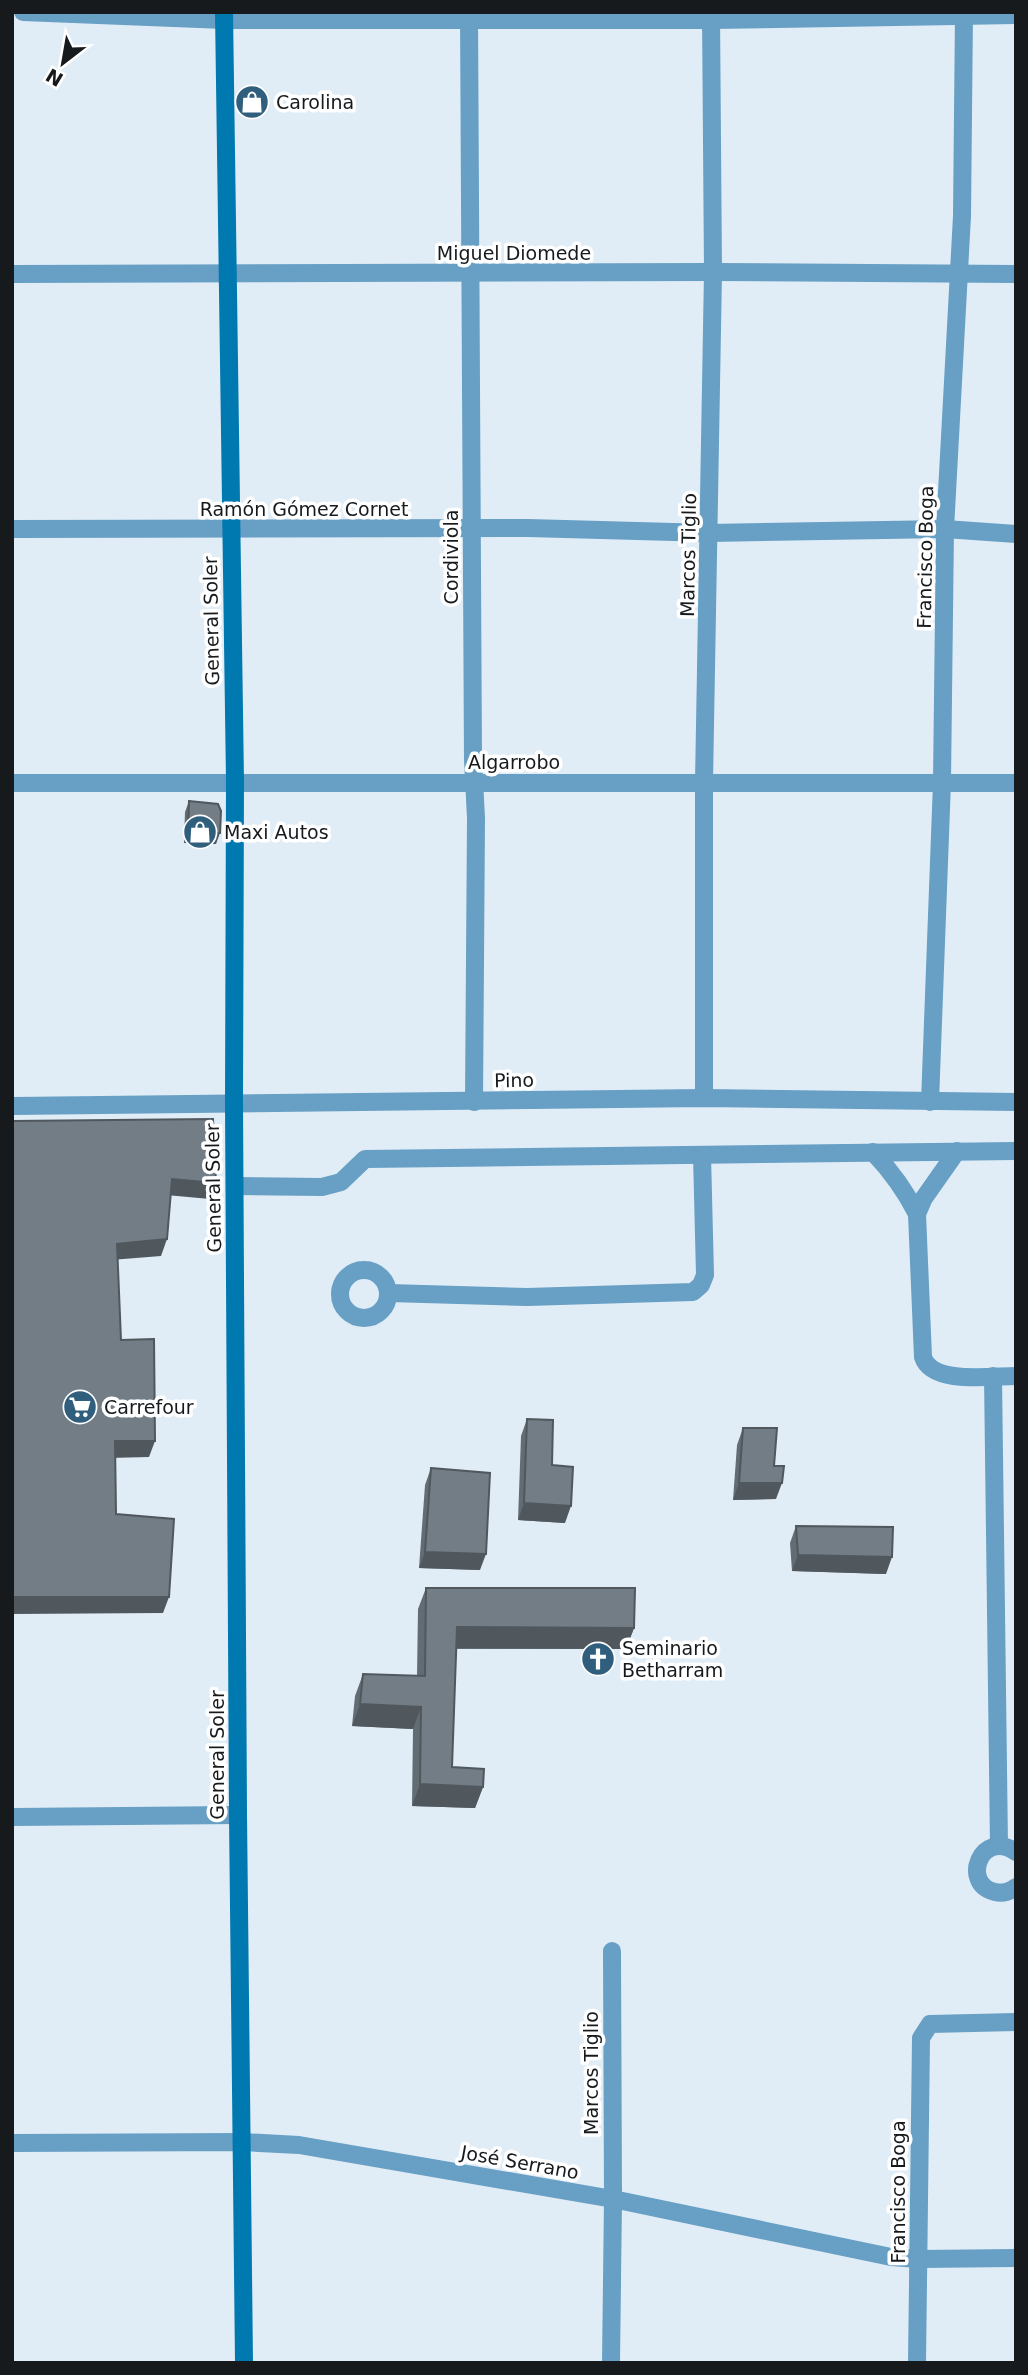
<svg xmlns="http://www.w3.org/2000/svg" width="1028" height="2375" viewBox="0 0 1028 2375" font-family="'DejaVu Sans',sans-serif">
  <rect width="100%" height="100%" fill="#e1edf6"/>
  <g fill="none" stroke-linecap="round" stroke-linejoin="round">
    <g stroke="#679fc5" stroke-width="18">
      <path d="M23 12 224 20H711L1016 15"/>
      <path d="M469 12 473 760 476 818 474 1102"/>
      <path d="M12 274 713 272 1016 274"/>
      <path d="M12 529 528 528 710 533 945 529 1016 534"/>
      <path d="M12 783H1016"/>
      <path d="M704 1098V782L713 272 711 12"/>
      <path d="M930 1102 942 782 945 529 962 216 964 12"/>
      <path d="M12 1106 704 1098 1016 1102"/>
      <path d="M873 1152C891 1171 905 1190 917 1214L924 1198 957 1151"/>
      <path d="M235 1186 322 1187 341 1182 365 1159 1016 1151"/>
      <path d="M917 1214 923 1357C932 1385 991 1376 1016 1376"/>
      <circle cx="364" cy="1294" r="24"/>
      <path d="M389 1293 527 1297 693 1292 701 1285 705 1275 702 1155"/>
      <path d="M993 1376 999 1846"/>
      <path d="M12 1817 238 1815"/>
      <path d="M1016 1852C981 1828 960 1884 995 1892 1003 1894 1009 1892 1016 1887"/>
      <path d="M12 2143 242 2142 299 2145 613 2199 891 2257 919 2259 1016 2258"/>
      <path d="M611 2363 613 2199 612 1951"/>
      <path d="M917 2363 921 2038 930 2024 1016 2022"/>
    </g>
    <path stroke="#0078b0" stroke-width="18" d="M224 12 235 782 234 1103 238 1815 244 2363"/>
  </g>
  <g fill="#626c73">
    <path d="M189 801 216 844 184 843 185 812Z"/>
    <path d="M527 1419 552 1465 565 1523 518 1520 521 1436Z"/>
    <path d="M743 1428 774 1466 776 1499 733 1500 737 1445Z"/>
    <path d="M431 1468 480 1570 419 1568 425 1485Z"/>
    <path d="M796 1526 886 1574 792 1571 790 1543Z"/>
    <path d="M426 1588 634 1628 626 1649H456L452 1767 483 1787 475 1808 412 1806 413 1729 352 1726 355 1696 363 1674 417 1676 418 1609Z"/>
  </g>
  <g fill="#50585e">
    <path d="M188 831 220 833 216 844 184 843Z"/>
    <path d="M172 1179 216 1183 210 1199 166 1195Z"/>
    <path d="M167 1239 161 1256 111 1260 117 1244Z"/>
    <path d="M115 1441H155L149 1457 108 1458Z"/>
    <path d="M739 1483H782L776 1499 733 1500Z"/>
    <path d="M524 1503 571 1506 565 1523 518 1520Z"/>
    <path d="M425 1552 486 1554 480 1570 419 1568Z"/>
    <path d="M798 1555 892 1557 886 1574 792 1571Z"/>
    <path d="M12 1597H169L163 1613 12 1614Z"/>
    <path d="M457 1627 634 1628 626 1649 449 1648Z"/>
    <path d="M360 1704 421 1707 413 1729 352 1726Z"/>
    <path d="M420 1784 483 1787 475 1808 412 1806Z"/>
  </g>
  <g fill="#727d86" stroke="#50585e" stroke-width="2">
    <path d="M189 801 218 804 221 811 220 833 188 831Z"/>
    <path d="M213 1119 216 1183 172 1179 167 1239 117 1244 121 1340 154 1339 155 1441H115L116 1514 174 1519 169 1597H12V1121Z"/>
    <path d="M527 1419 553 1420 552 1465 573 1467 571 1506 524 1503Z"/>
    <path d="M743 1428H777L774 1466H784L782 1483H739Z"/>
    <path d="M431 1468 490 1473 486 1554 425 1552Z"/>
    <path d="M796 1526 893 1527 892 1557 798 1555Z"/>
    <path d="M426 1588H635L634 1628 457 1627 452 1767 484 1769 483 1787 420 1784 421 1707 360 1704 363 1674 425 1676Z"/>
  </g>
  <defs>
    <g id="shop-disc" transform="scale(1.75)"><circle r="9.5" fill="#305f7e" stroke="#fff"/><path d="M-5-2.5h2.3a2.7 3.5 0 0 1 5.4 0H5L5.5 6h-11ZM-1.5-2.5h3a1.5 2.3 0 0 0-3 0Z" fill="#fff"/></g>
    <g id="supermarket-disc" transform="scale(1.75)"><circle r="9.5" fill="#305f7e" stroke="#fff"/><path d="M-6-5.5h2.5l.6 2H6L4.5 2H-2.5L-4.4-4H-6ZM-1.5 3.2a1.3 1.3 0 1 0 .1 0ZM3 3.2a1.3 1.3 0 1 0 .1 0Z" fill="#fff"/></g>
    <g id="church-disc" transform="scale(1.75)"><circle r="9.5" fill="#305f7e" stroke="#fff"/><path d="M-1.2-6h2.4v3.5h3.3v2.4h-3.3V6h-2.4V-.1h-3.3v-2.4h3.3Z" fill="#fff"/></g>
  </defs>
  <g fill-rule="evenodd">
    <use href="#shop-disc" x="252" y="102"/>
    <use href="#shop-disc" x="200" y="832"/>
    <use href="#supermarket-disc" x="80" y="1407"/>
    <use href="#church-disc" x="598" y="1659"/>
  </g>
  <g text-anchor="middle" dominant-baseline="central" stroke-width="7" stroke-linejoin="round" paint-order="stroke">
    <g font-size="19" fill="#161a1d" stroke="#fff" text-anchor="start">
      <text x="276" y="102">Carolina</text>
      <text x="224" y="832">Maxi Autos</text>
      <text x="104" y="1407">Carrefour</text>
      <text x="622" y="1648">Seminario<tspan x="622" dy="22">Betharram</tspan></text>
    </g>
    <g font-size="19" fill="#161a1d" stroke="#fff">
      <text x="514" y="253">Miguel Diomede</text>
      <text x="304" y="509">Ramón Gómez Cornet</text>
      <text transform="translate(688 555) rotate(-89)">Marcos Tiglio</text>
      <text transform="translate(451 557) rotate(-90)">Cordiviola</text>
      <text transform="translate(925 557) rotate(-89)">Francisco Boga</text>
      <text transform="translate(211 621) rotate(-91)">General Soler</text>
      <text x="514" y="762">Algarrobo</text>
      <text transform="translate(514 1080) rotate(-1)">Pino</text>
      <text transform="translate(213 1188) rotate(-91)">General Soler</text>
      <text transform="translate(217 1755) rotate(-90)">General Soler</text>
      <text transform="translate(591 2073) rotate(-90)">Marcos Tiglio</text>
      <text transform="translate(520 2162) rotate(10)">José Serrano</text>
      <text transform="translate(898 2192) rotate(-90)">Francisco Boga</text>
    </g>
  </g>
  <rect width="1028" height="2375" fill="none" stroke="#161a1d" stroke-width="28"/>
  <g transform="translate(63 63) rotate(211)" stroke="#ffffff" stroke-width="5" paint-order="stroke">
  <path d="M0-5L12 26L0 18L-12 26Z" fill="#161a1d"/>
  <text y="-10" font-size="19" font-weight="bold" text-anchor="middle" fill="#161a1d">N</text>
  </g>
</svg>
